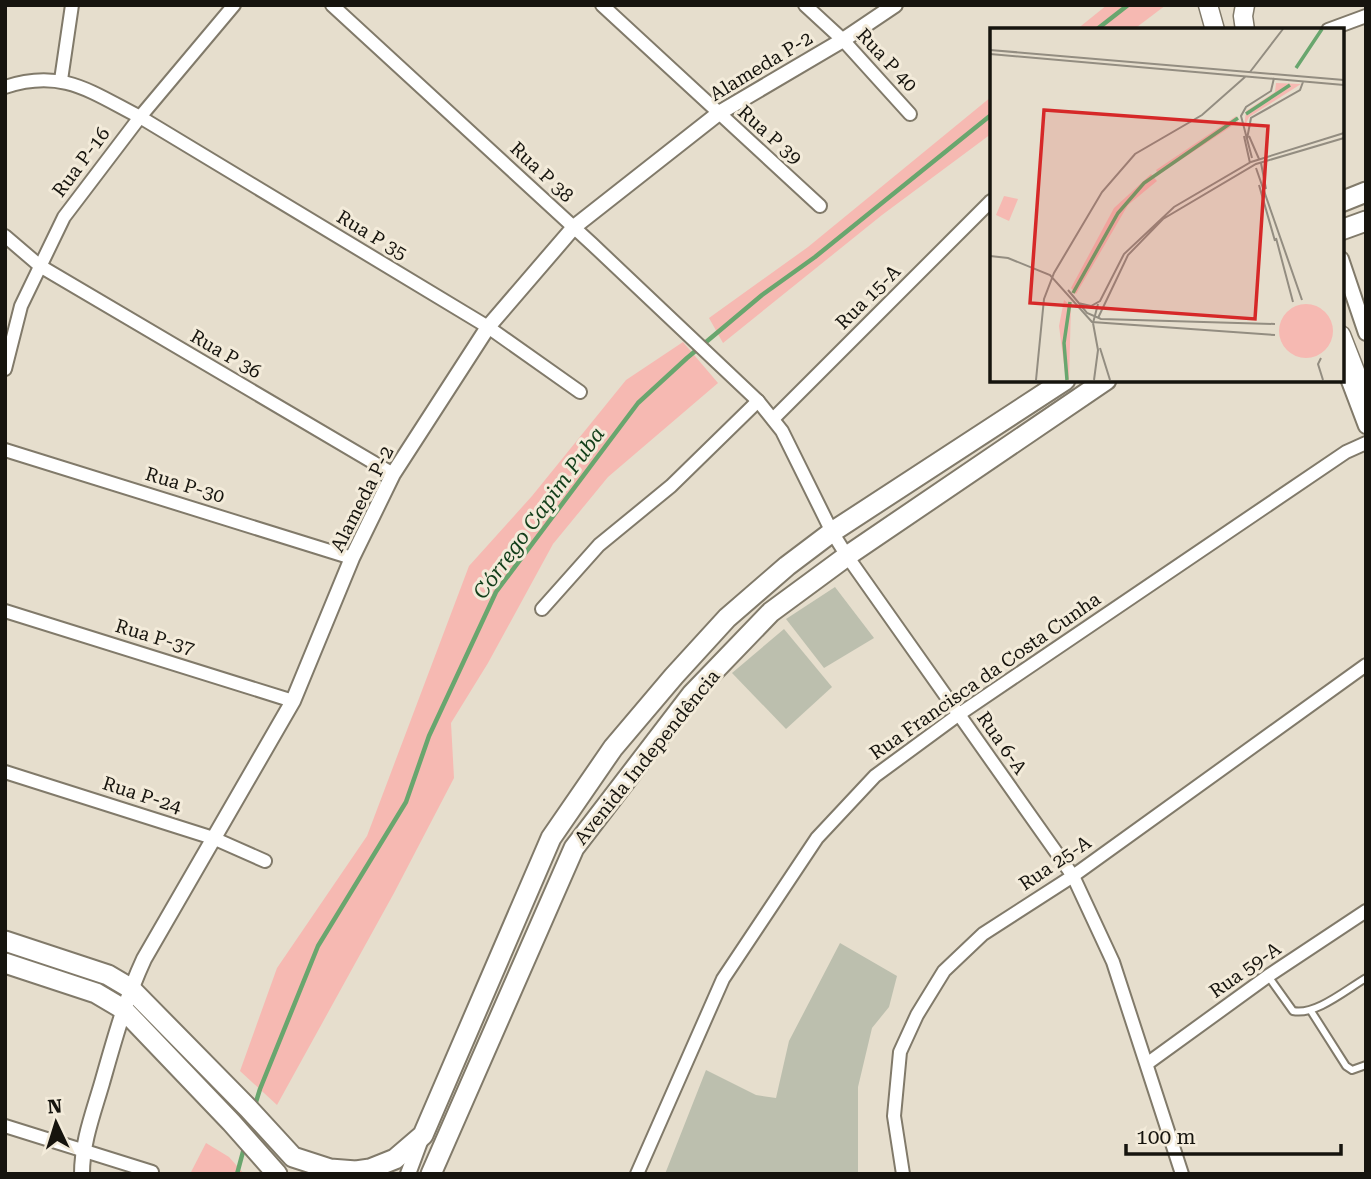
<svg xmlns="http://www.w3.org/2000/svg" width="1371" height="1179" viewBox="0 0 1371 1179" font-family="'Roboto Serif',serif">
  <rect width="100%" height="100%" fill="#e6decd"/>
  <g fill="#f6b9b2">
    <path d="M1107 5H1166L1133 30H1076Z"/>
    <path d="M991 97V134L882 215 723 343 709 318 808 247Z"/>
    <path d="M683 342 718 383 608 477 553 544 488 663 451 723 454 778 394 893 277 1105 240 1071 277 968 367 836 469 566 532 496 626 380Z"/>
    <path d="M206 1143 229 1157 244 1174H190Z"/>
  </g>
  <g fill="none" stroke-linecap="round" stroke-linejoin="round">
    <g stroke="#69a66e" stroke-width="4.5">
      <path d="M1096 30 1128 5"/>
      <path d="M255 1105 260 1089 318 946 406 802 429 736 496 592 638 403 687 358 762 295 815 257 991 115"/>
      <path d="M237 1174 244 1148"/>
    </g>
  </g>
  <g fill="#bcbfae">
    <path d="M835 587 874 638 824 668 786 619Z"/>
    <path d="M784 629 832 687 786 729 732 673Z"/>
    <path d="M840 943 897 976 889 1007 872 1028 858 1087V1174H665L706 1070 756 1095 776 1098 789 1041Z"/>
  </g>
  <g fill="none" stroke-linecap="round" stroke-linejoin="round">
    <g stroke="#817a6a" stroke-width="10">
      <g id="service">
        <path d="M1268 976 1293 1011C1315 1016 1347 989 1366 978"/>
        <path d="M1311 1011 1346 1066 1352 1070 1366 1065"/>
      </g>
    </g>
    <g stroke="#817a6a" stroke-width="16">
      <g id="minor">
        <path d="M332 5 592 244 758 401 782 431 832 532 847 556 1073 876 1113 962 1182 1174"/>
        <path d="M602 5 820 206"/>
        <path d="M805 5 843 40 910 114"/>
        <path d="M1328 30 1366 16"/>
        <path d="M61 80 72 5"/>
        <path d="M5 87C62 68 91 92 140 117L488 327 580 392"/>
        <path d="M5 236 40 266 393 474"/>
        <path d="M5 369 21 306 64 217 140 117 234 5"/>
        <path d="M773 419 991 201"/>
        <path d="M5 450 352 558"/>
        <path d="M542 609 599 545 671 486 758 401"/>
        <path d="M5 611 293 701"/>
        <path d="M5 772 213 838 265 861"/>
        <path d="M1148 1063 1268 976 1366 911"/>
        <path d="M5 1126 152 1172"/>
        <path d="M637 1174 723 979 817 838 875 776 958 715 1346 452 1366 443"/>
        <path d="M903 1174 894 1116 900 1052 917 1015 944 971 983 934 1073 876 1366 665"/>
      </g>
    </g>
    <g stroke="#817a6a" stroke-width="18">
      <g id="tertiary">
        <path d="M1341 259 1366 333"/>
        <path d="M1341 360 1366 426"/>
        <path d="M82 1174C82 1142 93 1114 102 1083 114 1041 125 1000 144 959L293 701 352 558 393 474 488 327 574 227 719 113 843 40 895 5"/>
        <path d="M408 1174 421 1139"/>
      </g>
    </g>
    <g stroke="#817a6a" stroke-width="21">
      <g id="secondary">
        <path d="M1208 5 1215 30"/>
        <path d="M1245 30 1243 16 1245 5"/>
        <path d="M1341 335 1366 399"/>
      </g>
    </g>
    <g stroke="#817a6a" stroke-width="23">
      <g id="primary">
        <path d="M1341 202 1366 192"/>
        <path d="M1341 230 1366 221"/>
        <path d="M5 941 108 975 130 988 248 1108 293 1157 330 1169 356 1171 370 1169 395 1159 423 1135 551 838 613 748 674 676 727 618 787 566 832 532 1065 380"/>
        <path d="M5 963 96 993 123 1009 231 1122 277 1174"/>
        <path d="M431 1174 574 848 692 694 771 612 847 556 1106 380"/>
      </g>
    </g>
    <use href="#service" stroke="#fff" stroke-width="6"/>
    <use href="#minor" stroke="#fff" stroke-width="12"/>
    <use href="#tertiary" stroke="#fff" stroke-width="14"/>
    <use href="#secondary" stroke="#fff" stroke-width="18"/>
    <use href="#primary" stroke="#fff" stroke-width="19"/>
  </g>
  <g text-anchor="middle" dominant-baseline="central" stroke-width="6" stroke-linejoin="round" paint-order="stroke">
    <g font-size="19" fill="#16140e" stroke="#f3ebda">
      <text transform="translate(887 60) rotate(47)">Rua P 40</text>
      <text transform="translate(761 66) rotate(-31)">Alameda P-2</text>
      <text transform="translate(770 135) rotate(42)">Rua P 39</text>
      <text transform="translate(81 162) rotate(-53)">Rua P-16</text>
      <text transform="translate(542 172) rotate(43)">Rua P 38</text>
      <text transform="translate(372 235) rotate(31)">Rua P 35</text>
      <text transform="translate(868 297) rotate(-45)">Rua 15-A</text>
      <text transform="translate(226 354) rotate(30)">Rua P 36</text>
      <text transform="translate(185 485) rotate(17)">Rua P-30</text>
      <text transform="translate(362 499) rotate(-63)">Alameda P-2</text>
      <text transform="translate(155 637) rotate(17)">Rua P-37</text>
      <text transform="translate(985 676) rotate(-35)">Rua Francisca da Costa Cunha</text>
      <text transform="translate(1002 743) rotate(55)">Rua 6-A</text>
      <text transform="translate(647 757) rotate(-51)">Avenida Independência</text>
      <text transform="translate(142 795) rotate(18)">Rua P-24</text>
      <text transform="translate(1055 863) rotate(-34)">Rua 25-A</text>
      <text transform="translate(1245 970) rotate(-35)">Rua 59-A</text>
    </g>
    <g font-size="21" font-style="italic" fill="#123e19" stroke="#f3ebda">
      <text transform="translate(539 513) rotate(-54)">Córrego Capim Puba</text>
    </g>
  </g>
  <g transform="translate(990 28)">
    <rect width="354" height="354" fill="#e6decd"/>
    <path d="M286 55 311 56 259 89 254 100 256 83 285 64ZM246 88 248 94 168 147 166 142ZM161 146 167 153 138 177 86 266 81 260 124 180ZM14 168 28 171 19 193 6 187ZM74 272 81 278 79 352H76L69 298ZM289 303a27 27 0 1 1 54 0a27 27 0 1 1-54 0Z" fill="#f6b9b2"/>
    <path fill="none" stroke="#69a66e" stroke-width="3.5" d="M306 40 332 1M256 86 300 57M83 265 128 185 154 155 248 90M77 352 74 315 80 274"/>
    <path fill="none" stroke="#938d81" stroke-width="2" d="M0 22 354 52M0 26 354 57M260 44 293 1M254 108 260 135M259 108 269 131M257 111 261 90 310 62 313 54M262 130 251 88 256 79 281 63 284 50M271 135 276 161M266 140 312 272M269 157 285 213M286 210 303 274M0 228 18 230 60 247 102 294 285 307M78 262 97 285 111 291 285 296M88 275 101 278 110 273 134 226 184 179 261 134 354 105M108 290 138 227 173 191 266 136 354 110M110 320 120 352M331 330 328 336 333 352M46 352 54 271 64 245 112 164 145 126 212 87 255 49M104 352 108 322 103 295 108 276"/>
    <path fill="#d62828" fill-opacity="0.15" stroke="#d62828" stroke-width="3.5" d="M54 82 278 98 265 291 40 275Z"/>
    <rect width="354" height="354" fill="none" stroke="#16140e" stroke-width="3.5"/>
  </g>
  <rect width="1371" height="1179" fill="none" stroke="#16140e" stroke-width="14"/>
  <g transform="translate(56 1123) rotate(356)" stroke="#f3ebda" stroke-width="5" paint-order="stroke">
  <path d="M0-5L12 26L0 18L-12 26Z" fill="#16140e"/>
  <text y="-10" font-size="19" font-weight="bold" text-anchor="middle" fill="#16140e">N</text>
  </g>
  <path d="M1126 1144v10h215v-10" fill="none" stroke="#16140e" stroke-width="3.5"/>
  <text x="1136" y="1144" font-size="21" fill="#16140e" stroke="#f3ebda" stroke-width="5" paint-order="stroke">100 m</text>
</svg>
